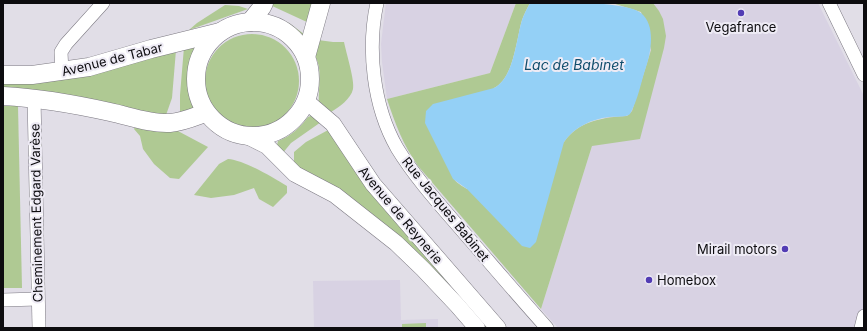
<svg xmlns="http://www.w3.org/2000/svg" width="867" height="331" viewBox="0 0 867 331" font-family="Inter,sans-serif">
  <rect width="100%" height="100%" fill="#e1dee7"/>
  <g fill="#d8d2e3">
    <path d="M386 3H516L490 73 387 99 382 62 381 44 383 27Z"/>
    <path d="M653 3H818L864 96V328H558L541 309 592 146 655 5Z"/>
    <path d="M400 280 401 320 438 319V328H314L313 281Z"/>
  </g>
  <g fill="#afc993">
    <path d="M271 3H313L309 23 270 5Z"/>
    <path d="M516 3H530C527 9 524 14 522 20 516 40 514 78 494 88L451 173C454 182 459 184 467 189L564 142C578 121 604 117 627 116L632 111 651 50 641 12 612 3H653L659 11 663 19 666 36 664 48 640 139 592 146 541 309 418 166C403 145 395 123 387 99L490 73Z"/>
    <path d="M225 5 239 6 248 9 189 30 197 23Z"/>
    <path d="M266 14 289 23 304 34 300 38 286 26 265 16Z"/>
    <circle cx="252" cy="81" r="47"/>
    <path d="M318 40 333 42H344C346 52 355 81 353 89 351 99 339 107 331 112L319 103C318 87 323 70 315 56Z"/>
    <path d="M197 45C198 51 194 53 192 59 185 75 189 93 196 108L182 114 180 111V95L184 47Z"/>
    <path d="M176 50 172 98 166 115 155 116 3 91V81Z"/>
    <path d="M3 106H18L22 288H3Z"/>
    <path d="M313 115 321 122 291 143 282 154 277 145 278 141C291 136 300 128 308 117Z"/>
    <path d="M136 124 176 130 208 147 179 179 170 178 154 164 143 149 140 136 134 129Z"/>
    <path d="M330 129 492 328H480L467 312 292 165 294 162V152L306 142Z"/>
    <path d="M228 159C244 160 272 177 287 186V193L273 207 259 199 254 188 234 195 211 198 194 195 219 164Z"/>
    <path d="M426 323V328H402V324Z"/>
  </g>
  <path fill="#94d0f6" d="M530 3C554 3 624 0 641 13 656 25 651 52 646 67 641 82 638 100 630 114 625 118 616 116 609 117 592 119 574 127 564 142L536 242 530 248 522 246 467 189 453 179 425 123 426 111 433 104 494 88C514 78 516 40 522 20 524 14 527 9 530 3Z"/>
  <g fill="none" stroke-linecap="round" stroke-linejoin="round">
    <g stroke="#7c7982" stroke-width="14">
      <g id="minor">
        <path d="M377 3C367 49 373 106 397 148 416 179 441 206 465 234 492 265 519 297 547 328"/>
        <path d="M829 3 864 75"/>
        <path d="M62 72 61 52 66 44 103 3"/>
        <path d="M34 98 39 328"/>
        <path d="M3 300 38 299"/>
        <path d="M861 328 864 316"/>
      </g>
    </g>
    <g stroke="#7c7982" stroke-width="17">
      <g id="tertiary">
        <path d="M306 101 333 124 373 184 498 328"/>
        <path d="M249 137 267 146 295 174 335 195 396 243 423 269 457 305 477 328"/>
      </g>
    </g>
    <g stroke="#7c7982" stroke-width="19">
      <g id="secondary">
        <circle cx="253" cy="79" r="57"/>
        <path d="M250 22 262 7 264 3"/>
        <path d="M306 57 321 3"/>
        <path d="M3 75H32L89 67 151 49 220 32"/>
        <path d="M3 96C39 98 74 104 110 112 129 116 150 124 170 123 183 122 194 117 205 113"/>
      </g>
    </g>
    <use href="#minor" stroke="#fff" stroke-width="13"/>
    <use href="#tertiary" stroke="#fff" stroke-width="16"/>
    <use href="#secondary" stroke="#fff" stroke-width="18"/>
  </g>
  <g fill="#523cb4" stroke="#eeebf5" stroke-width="1.5">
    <circle cx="741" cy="13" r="4"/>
    <circle cx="785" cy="249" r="4"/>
    <circle cx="649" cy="280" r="4"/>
  </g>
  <g text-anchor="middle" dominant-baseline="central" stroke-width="4" stroke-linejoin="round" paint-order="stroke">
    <g font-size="13" fill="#0d0c0f" stroke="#eeebf5">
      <text x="741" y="27">Vegafrance</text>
      <text x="777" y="249" text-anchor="end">Mirail motors</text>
      <text x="657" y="280" text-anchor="start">Homebox</text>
    </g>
    <g font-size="13" fill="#0d0c0f" stroke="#eeebf5">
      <text transform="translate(112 59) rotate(-14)">Avenue de Tabar</text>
      <text transform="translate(446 209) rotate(51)">Rue Jacques Babinet</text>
      <text transform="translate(36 213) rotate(-91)">Cheminement Edgard Varèse</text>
      <text transform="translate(401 215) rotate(50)">Avenue de Reynerie</text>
    </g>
    <g font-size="14" font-style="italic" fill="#104d6c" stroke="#eeebf5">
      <text x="574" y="64">Lac de Babinet</text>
    </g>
  </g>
  <rect width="867" height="331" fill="none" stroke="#0d0c0f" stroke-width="8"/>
</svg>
